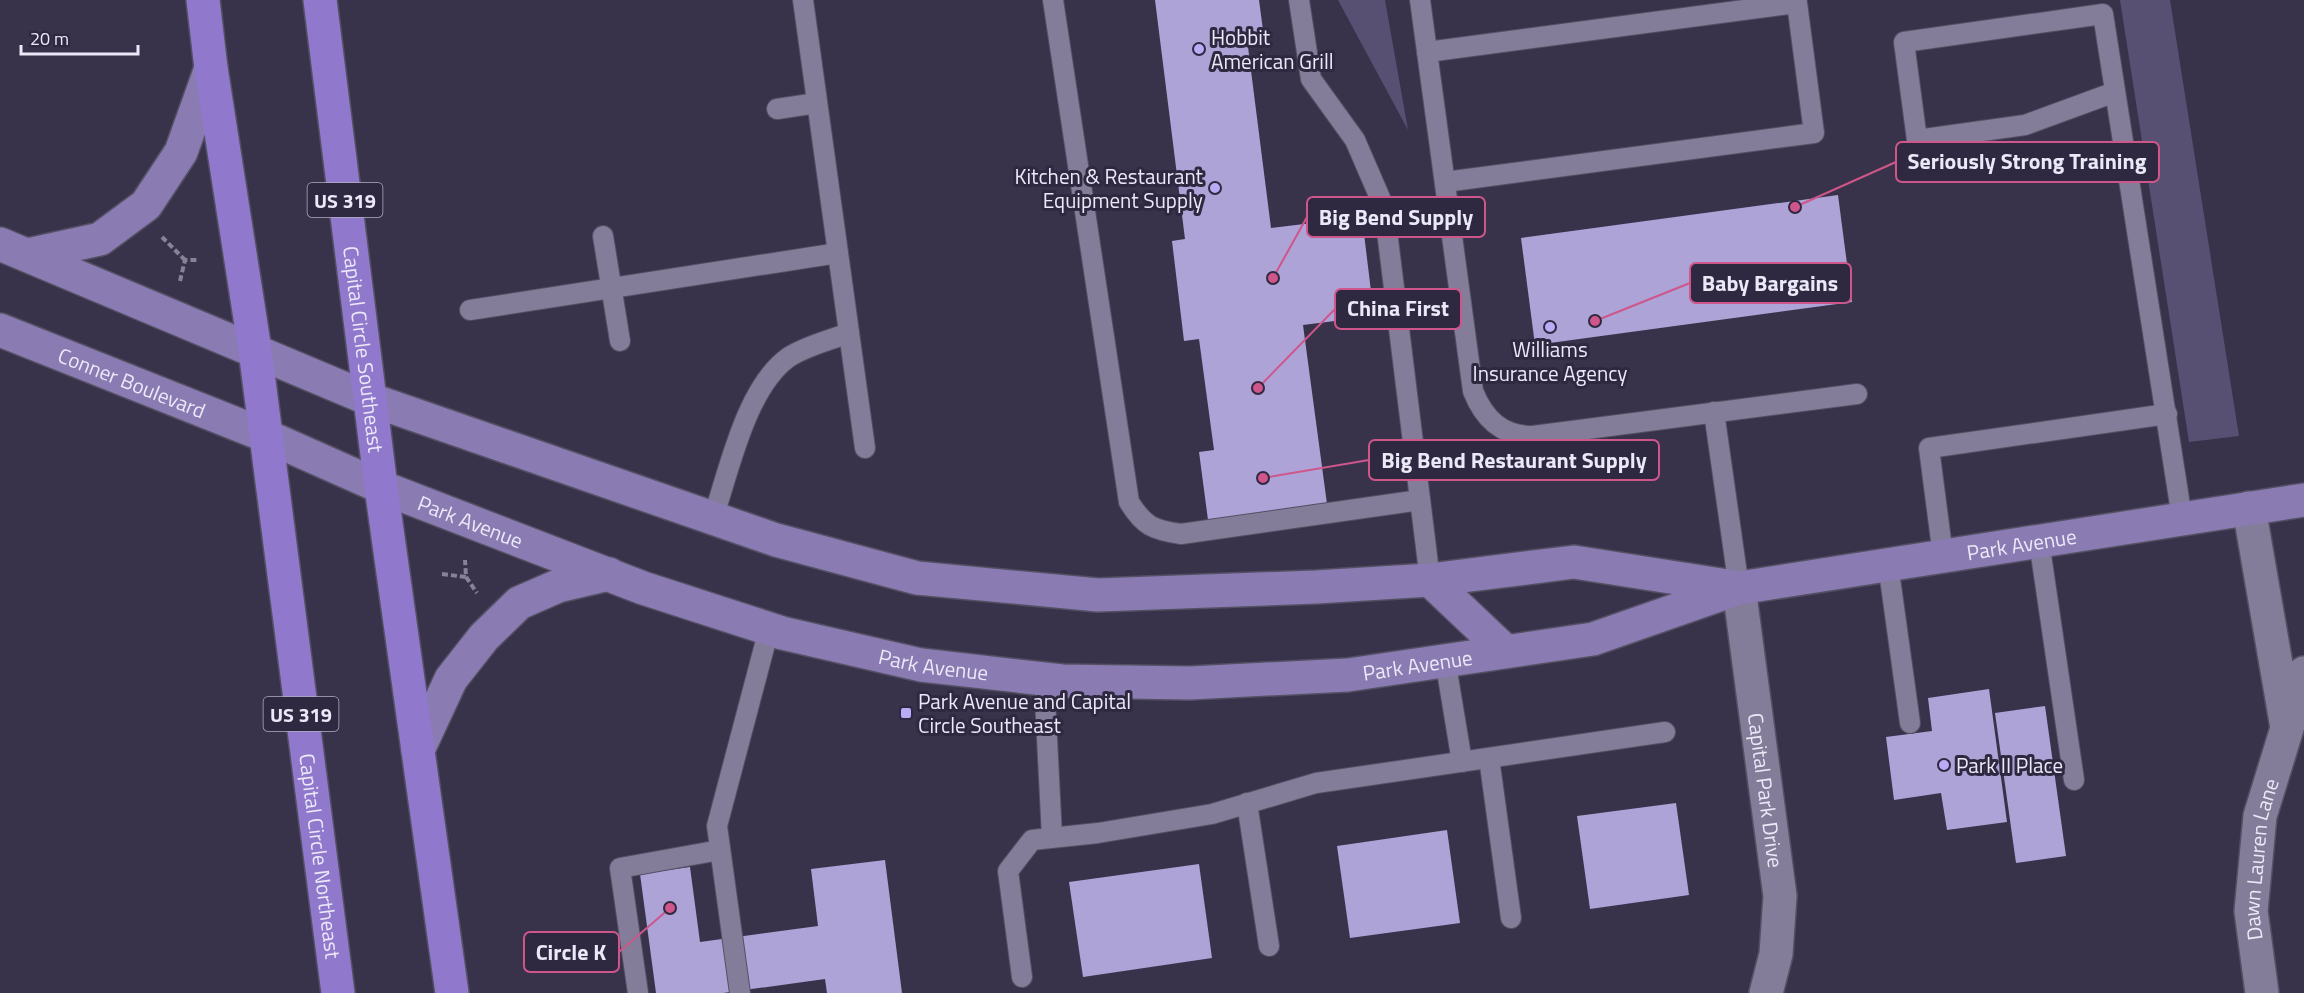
<svg xmlns="http://www.w3.org/2000/svg" width="2304" height="993" viewBox="0 0 2304 993" font-family="'Titillium Web',sans-serif">
  <rect width="100%" height="100%" fill="#38334a"/>
  <g fill="#575073">
    <path d="M1338 0H1385L1408 130Z"/>
    <path d="M2120 0H2170L2239 436 2189 442Z"/>
  </g>
  <g fill="#aea3d7">
    <path d="M1155 0H1259L1265 45 1248 47 1271 228 1362 217 1374 316 1303 325 1327 504 1208 520 1199 452 1214 450 1199 339 1184 341 1172 241 1185 239Z"/>
    <path d="M1838 195 1852 302 1535 345 1521 238Z"/>
    <path d="M1989 689 2007 822 1947 830 1941 793 1894 800 1886 737 1932 731 1928 698Z"/>
    <path d="M2045 706 2066 856 2016 863 1995 713Z"/>
    <path d="M1676 803 1689 895 1590 909 1577 816Z"/>
    <path d="M1447 830 1460 923 1350 938 1337 846Z"/>
    <path d="M885 860 902 993H827L825 979 723 993H656L640 874 690 867 700 942 818 926 811 869Z"/>
    <path d="M1199 864 1212 958 1083 977 1069 882Z"/>
  </g>
  <g fill="none" stroke-linecap="round" stroke-linejoin="round">
    <g stroke="#545064" stroke-width="22">
      <g id="service">
        <path d="M803 0 865 448"/>
        <path d="M1053 0 1129 502C1144 526 1153 530 1181 534L1420 500"/>
        <path d="M1299 0 1311 79 1355 140 1384 207 1430 580"/>
        <path d="M1420 0 1473 391C1484 419 1502 436 1533 436L1857 394"/>
        <path d="M1427 52 1797 3 1814 133 1445 182"/>
        <path d="M2115 92 2025 125 1917 140 1904 42 2103 14 2182 518"/>
        <path d="M777 109 817 103"/>
        <path d="M603 236 620 341"/>
        <path d="M470 310 838 253"/>
        <path d="M1714 412 1739 588"/>
        <path d="M713 518C729 471 746 387 789 357 806 346 830 340 849 333"/>
        <path d="M2039 541 2074 780"/>
        <path d="M1943 556 1929 448 2167 414"/>
        <path d="M1888 564 1910 723"/>
        <path d="M1445 659 1462 762"/>
        <path d="M1044 679 1052 837"/>
        <path d="M1489 758 1511 918"/>
        <path d="M1247 803 1269 946"/>
        <path d="M1022 977 1008 871 1032 840 1098 833 1212 814 1316 783 1665 732"/>
        <path d="M638 993 620 868 720 850"/>
        <path d="M740 993 717 826 769 629"/>
      </g>
    </g>
    <g stroke="#545064" stroke-width="36">
      <g id="minor">
        <path d="M2249 508 2286 722"/>
        <path id="s1" d="M1739 588 1780 896 1776 954 1766 993"/>
        <path id="s2" d="M2262 993 2251 911 2260 816 2304 673"/>
      </g>
    </g>
    <g stroke="#545064" stroke-width="36">
      <g id="secondary">
        <path d="M0 244 369 399 776 540 917 578 1098 595 1316 587 1430 580 1574 562 1734 587"/>
        <path d="M27 255 100 239 146 205 181 152 211 68"/>
        <path id="s3" d="M0 330 264 435 381 487 643 588 782 633 921 665 1062 681 1190 683 1348 675 1593 639 1739 588 2304 500"/>
        <path d="M1430 580 1504 650"/>
        <path d="M418 750 451 679 484 637 519 603 558 586 609 574"/>
      </g>
    </g>
    <g stroke="#545064" stroke-width="36">
      <g id="primary">
        <path id="s4" d="M203 0 211 68 255 350 338 993"/>
        <path id="s5" d="M320 0 381 487 452 993"/>
      </g>
    </g>
    <g stroke="#878397" stroke-width="4" stroke-dasharray="6 3" stroke-linecap="butt">
      <path d="M162 237 185 260"/>
      <path d="M180 281 185 260H198"/>
      <path d="M442 574 466 577 465 560"/>
      <path d="M466 577 477 593"/>
    </g>
    <use href="#service" stroke="#837d99" stroke-width="20"/>
    <use href="#minor" stroke="#837d99" stroke-width="33"/>
    <use href="#secondary" stroke="#8a7bb2" stroke-width="33"/>
    <use href="#primary" stroke="#9079cc" stroke-width="33"/>
  </g>
  <g fill="#bbaaf6" stroke="#2e2940" stroke-width="2">
    <circle cx="1199" cy="49" r="6"/>
    <circle cx="1215" cy="188" r="6"/>
    <circle cx="1550" cy="327" r="6"/>
    <rect x="900" y="707" width="12" height="12" rx="3"/>
    <circle cx="1944" cy="765" r="6"/>
  </g>
  <g text-anchor="middle" dominant-baseline="central" stroke-width="6" stroke-linejoin="round" paint-order="stroke">
    <g fill="#2e2940" stroke="#b2afc1" stroke-width="1.5">
      <rect x="307.5" y="183" width="75" height="34" rx="4.5"/>
      <rect x="263.5" y="697" width="75" height="34" rx="4.5"/>
    </g>
    <g font-size="20" font-weight="bold" fill="#ebe8f8">
      <text x="345" y="200">US 319</text>
      <text x="301" y="714">US 319</text>
    </g>
    <g font-size="21" fill="#ebe8f8" stroke="#2e2940" text-anchor="start">
      <text x="1211" y="37">Hobbit<tspan x="1211" dy="24">American Grill</tspan></text>
      <text x="1203" y="176" text-anchor="end">Kitchen &amp; Restaurant<tspan x="1203" dy="24">Equipment Supply</tspan></text>
      <text x="1550" y="349" text-anchor="middle">Williams<tspan x="1550" dy="24">Insurance Agency</tspan></text>
      <text x="918" y="701">Park Avenue and Capital<tspan x="918" dy="24">Circle Southeast</tspan></text>
      <text x="1956" y="765">Park II Place</text>
    </g>
    <g font-size="21" fill="#ebe8f8" stroke="#2e2940">
      <text stroke="none"><textPath href="#s5" startOffset="352">Capital Circle Southeast</textPath></text>
      <text stroke="none"><textPath href="#s3" startOffset="142">Conner Boulevard</textPath></text>
      <text stroke="none"><textPath href="#s3" startOffset="508">Park Avenue</textPath></text>
      <text stroke="none"><textPath href="#s3" startOffset="2098">Park Avenue</textPath></text>
      <text stroke="none"><textPath href="#s3" startOffset="994">Park Avenue</textPath></text>
      <text stroke="none"><textPath href="#s3" startOffset="1480">Park Avenue</textPath></text>
      <text stroke="none"><textPath href="#s1" startOffset="204">Capital Park Drive</textPath></text>
      <text stroke="none"><textPath href="#s4" startOffset="864">Capital Circle Northeast</textPath></text>
      <text stroke="none"><textPath href="#s2" startOffset="135">Dawn Lauren Lane</textPath></text>
    </g>
  </g>
  <path fill="none" stroke="#ce568a" stroke-width="2" d="M1795 207L1896 162M1273 278L1307 217M1595 321L1690 283M1258 388L1335 309M1263 478L1369 460M670 908L619 952"/>
  <g fill="#ce568a" stroke="#2e2940" stroke-width="2">
    <circle cx="1795" cy="207" r="6"/>
    <circle cx="1273" cy="278" r="6"/>
    <circle cx="1595" cy="321" r="6"/>
    <circle cx="1258" cy="388" r="6"/>
    <circle cx="1263" cy="478" r="6"/>
    <circle cx="670" cy="908" r="6"/>
  </g>
  <g fill="#2e2940" stroke="#ce568a" stroke-width="2">
    <rect x="1896" y="142" width="263" height="40" rx="6"/>
    <rect x="1307" y="197" width="178" height="40" rx="6"/>
    <rect x="1690" y="263" width="161" height="40" rx="6"/>
    <rect x="1335" y="289" width="126" height="40" rx="6"/>
    <rect x="1369" y="440" width="290" height="40" rx="6"/>
    <rect x="524" y="932" width="95" height="40" rx="6"/>
  </g>
  <g font-size="22" text-anchor="middle" font-weight="bold" fill="#ebe8f8">
    <text x="2027" y="169">Seriously Strong Training</text>
    <text x="1396" y="225">Big Bend Supply</text>
    <text x="1770" y="291">Baby Bargains</text>
    <text x="1398" y="316">China First</text>
    <text x="1514" y="468">Big Bend Restaurant Supply</text>
    <text x="571" y="960">Circle K</text>
  </g>
  <path d="M21 45v9h117v-9" fill="none" stroke="#ebe8f8" stroke-width="3"/>
  <text x="30" y="45" font-size="18" fill="#ebe8f8" stroke="#2e2940" stroke-width="4.5" paint-order="stroke">20 m</text>
</svg>
